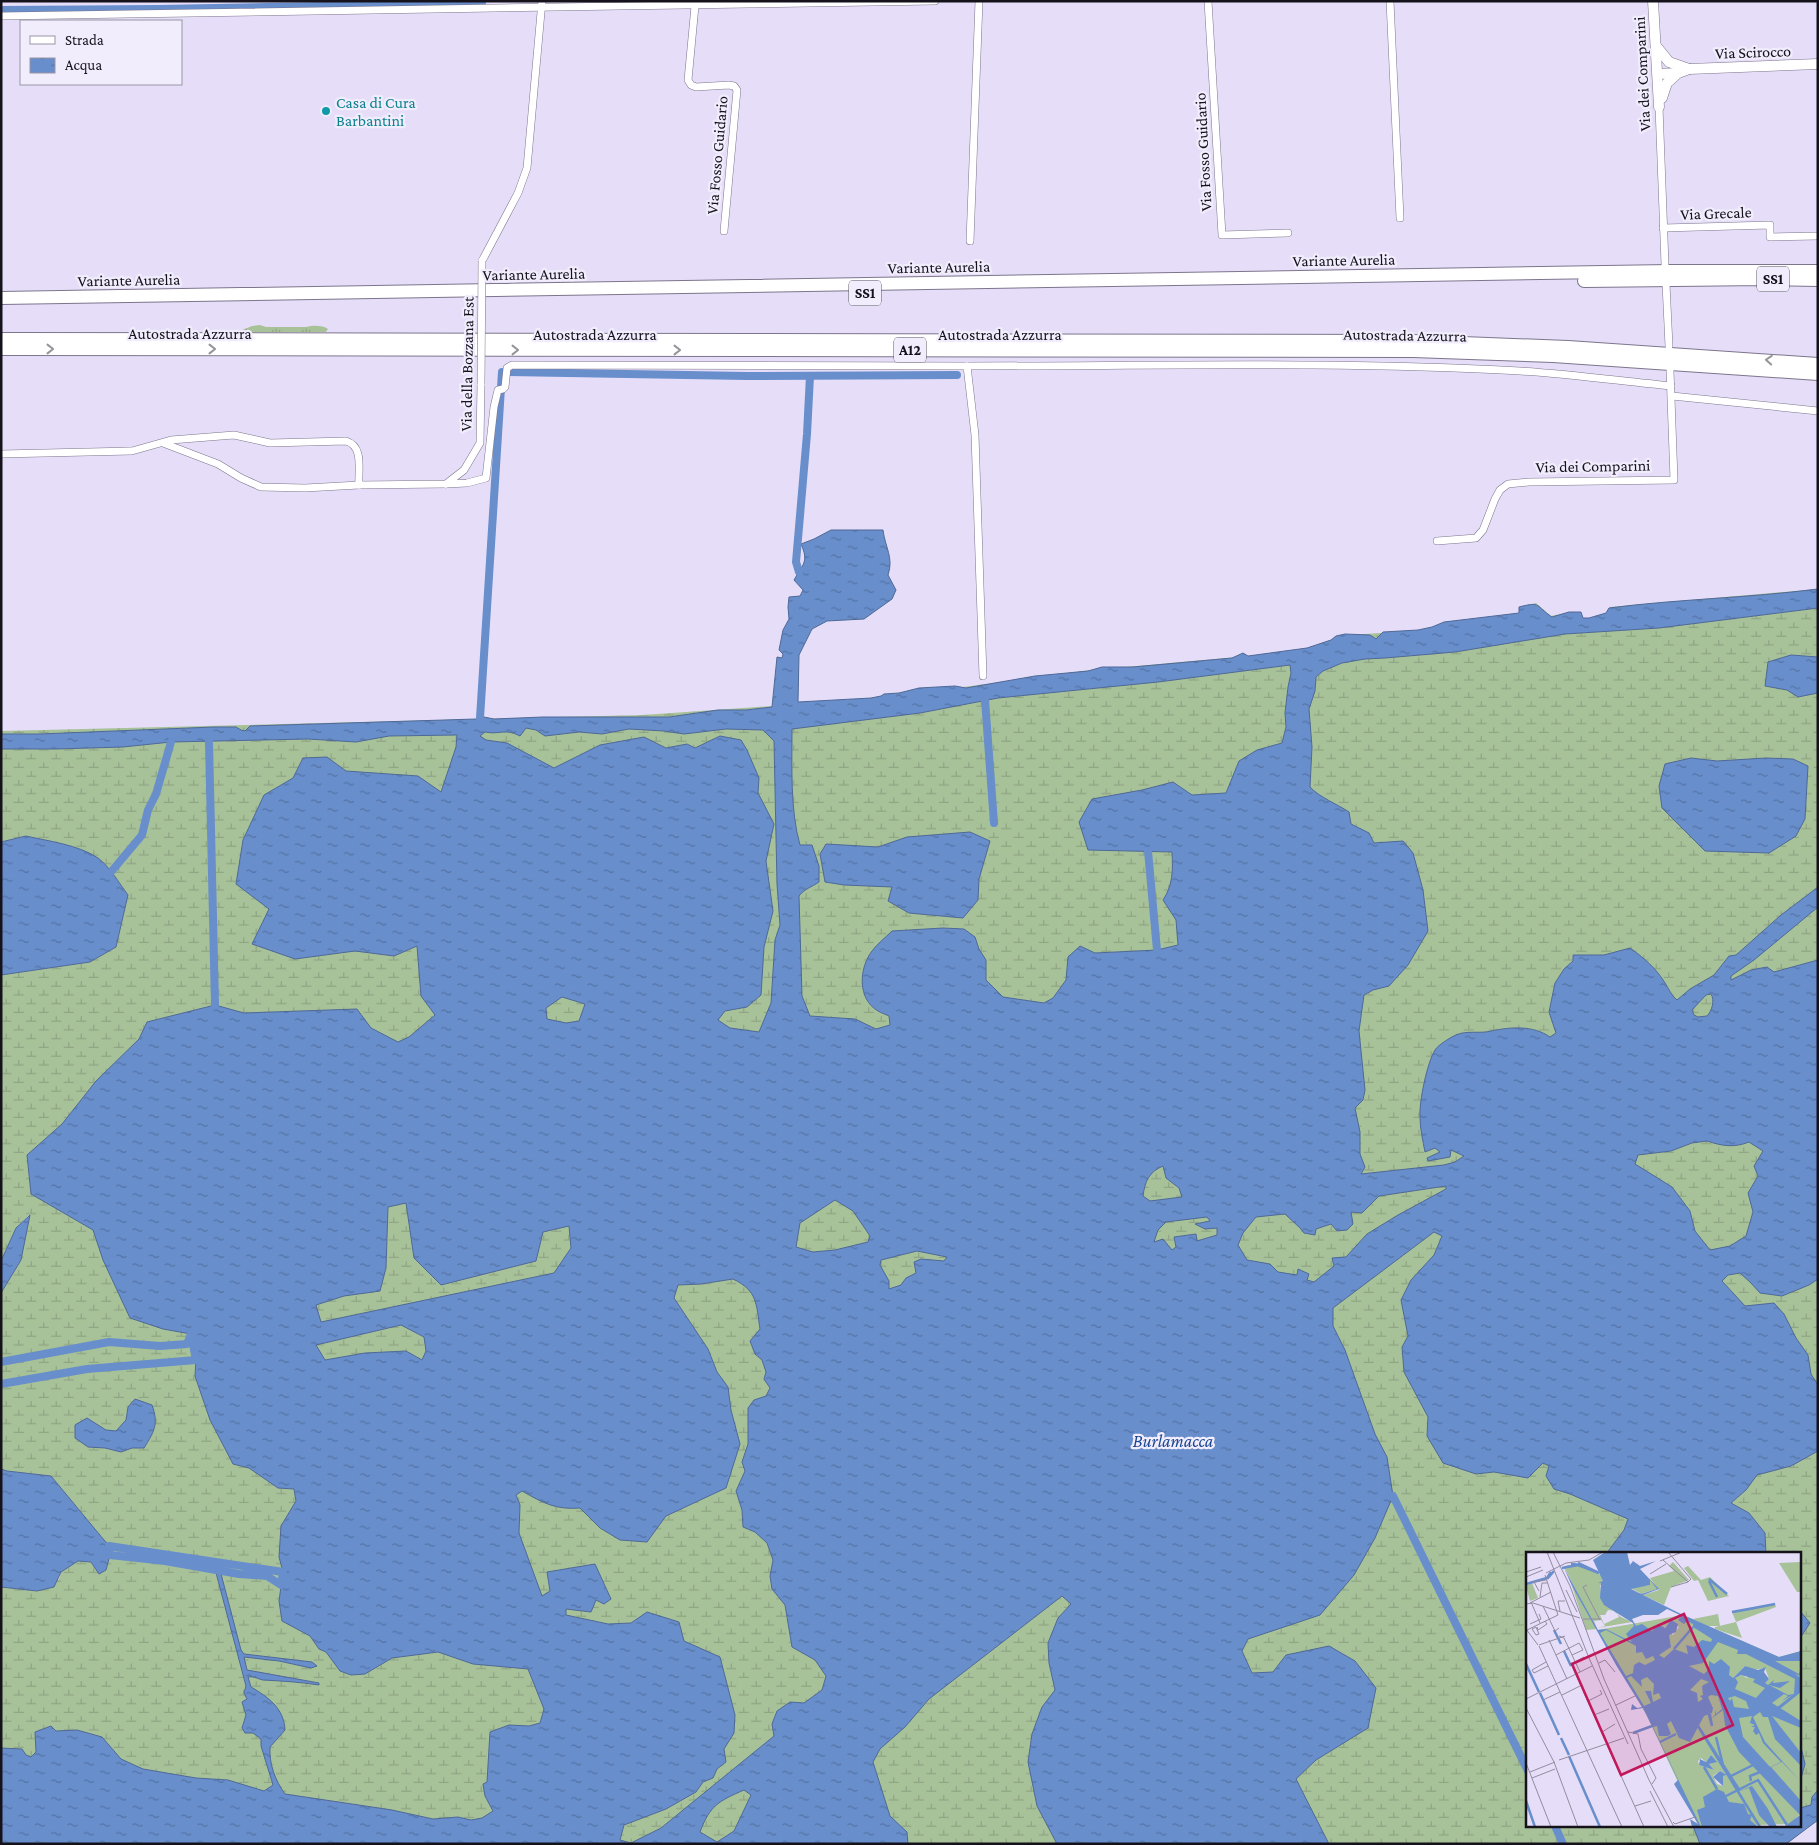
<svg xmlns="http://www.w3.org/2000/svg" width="1819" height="1845" viewBox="0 0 1819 1845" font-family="'Crimson Pro',serif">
  <defs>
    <pattern id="grass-tufts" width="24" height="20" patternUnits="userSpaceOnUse" patternTransform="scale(1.25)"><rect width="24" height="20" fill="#a7c199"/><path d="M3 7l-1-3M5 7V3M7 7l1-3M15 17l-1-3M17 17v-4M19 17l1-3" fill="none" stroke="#8fa583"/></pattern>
    <pattern id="wetland-marsh" width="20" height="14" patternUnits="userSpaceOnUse" patternTransform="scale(1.25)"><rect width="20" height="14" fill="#a7c199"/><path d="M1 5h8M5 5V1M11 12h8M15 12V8" fill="none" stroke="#8fa583"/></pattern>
    <pattern id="water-ripples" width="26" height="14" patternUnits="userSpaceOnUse" patternTransform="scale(1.25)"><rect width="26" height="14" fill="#688ecc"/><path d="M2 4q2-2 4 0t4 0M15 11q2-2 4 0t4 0" fill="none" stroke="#5473a5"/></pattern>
  </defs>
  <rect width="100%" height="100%" fill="#e6def8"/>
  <path fill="url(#grass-tufts)" d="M260 325 266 327H306C313 325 323 325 328 329L326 332H245L242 330 252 326Z"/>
  <path fill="url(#wetland-marsh)" fill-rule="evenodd" d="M1818 589V1805L1814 1822 1787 1844H1V1587L37 1591 59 1579 61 1572 78 1561 91 1562 96 1570 110 1555 109 1546 51 1476 7 1471 1 1469V1293L21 1260 29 1215 16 1228 1 1261V975L90 962 116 947 128 895 111 872 98 858 26 836 1 842V731L643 715 872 699 1091 670 1307 651 1349 635 1412 631 1521 614 1519 607 1536 603 1551 616 1570 612 1582 619H1591L1607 614 1610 607ZM1746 1490 1731 1503 1749 1513 1765 1533 1766 1554H1800V1611L1809 1623 1800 1638V1826H1528V1554H1606L1624 1530 1628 1519Z"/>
  <g fill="url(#water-ripples)" stroke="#4f6997" fill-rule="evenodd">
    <path d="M831 530H883C885 547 894 558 888 575L896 590 892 599 864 619 827 621 812 629 799 655 798 702 871 698 881 696 884 694 899 693 919 688 955 686 966 688 1035 676 1088 671 1102 667H1133L1232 658 1243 653 1248 656 1307 648 1331 640 1336 636 1345 634 1370 635 1376 639 1383 632 1418 630 1432 627 1444 622 1519 613V607C1542 601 1535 606 1552 617L1569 612H1581L1583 618H1589L1606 613 1609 608C1678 599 1748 598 1818 589V608L1659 628 1565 634 1455 652 1385 658 1365 659 1342 663 1323 671 1316 677 1315 691 1309 709 1312 747 1310 787C1319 797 1337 804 1349 812L1351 824 1369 833 1374 843 1403 841 1413 853 1423 890 1428 931 1408 965 1389 986 1373 990 1364 995 1359 1031 1365 1090 1363 1100 1355 1108 1360 1132V1154L1365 1167 1361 1174 1444 1165 1455 1162 1464 1156 1451 1150 1450 1157 1428 1161 1427 1158 1440 1152 1435 1148 1425 1152C1423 1141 1420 1129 1420 1117 1419 1102 1427 1063 1435 1050 1438 1045 1451 1037 1456 1035 1467 1030 1480 1034 1491 1031 1510 1027 1533 1025 1550 1037L1556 1033 1549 1012 1555 983 1564 969 1573 961V955H1604L1630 948C1644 958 1656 968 1665 983 1669 989 1671 995 1677 1000L1690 989 1714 975 1729 956 1736 955 1781 915 1818 887V907L1754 960 1731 976V980L1751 970 1767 967 1774 972 1818 960V1279L1809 1285 1782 1296 1760 1293 1751 1283 1740 1273 1728 1275 1722 1281 1745 1306 1774 1303 1784 1314 1796 1338 1808 1355 1811 1374 1818 1385V1451L1791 1466 1757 1475 1746 1490 1731 1503 1749 1513 1765 1533 1766 1554H1606L1624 1530 1628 1519 1570 1494 1554 1489 1546 1476 1549 1466 1543 1463 1528 1478 1494 1472 1476 1474 1443 1463 1427 1436 1428 1417 1404 1372 1402 1347 1408 1336 1401 1300 1411 1280 1434 1255 1442 1236 1434 1232 1333 1308V1326L1345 1350 1375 1434 1387 1457 1393 1496 1375 1538 1354 1575 1320 1615 1248 1639 1242 1651 1252 1673 1273 1672 1286 1655 1329 1646 1355 1661 1376 1688 1368 1728 1316 1760 1296 1779 1329 1844H1057L1037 1806 1028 1762 1032 1734 1042 1707 1055 1690 1049 1663 1048 1643 1058 1618 1071 1604 1062 1596 929 1699 905 1727 880 1749 873 1762 890 1816 907 1832 908 1844H1V1748L22 1749 26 1755 31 1757 36 1752 35 1732 51 1726 56 1731 77 1730 102 1737 121 1759 143 1769 196 1778 228 1780 264 1791 273 1785 261 1746V1739L253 1733H245L242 1728 246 1715 242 1702 247 1699 244 1693 246 1686 215 1569 220 1570 241 1650 244 1654 312 1662 317 1666 311 1668 279 1661 244 1657 247 1670 319 1683V1685C300 1682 282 1681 263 1680 258 1679 254 1676 248 1677L251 1687C268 1697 284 1708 285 1730L270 1747C269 1764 275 1780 285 1794L392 1810 433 1819 458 1817 471 1820 482 1818 493 1811 485 1796 483 1784 487 1782 490 1732 509 1725 529 1726 540 1723 544 1709 528 1669 473 1664 438 1652 392 1658 365 1674 351 1675 340 1671 326 1652 319 1649 310 1636 282 1621 279 1601 283 1572 279 1557 281 1526 296 1501 294 1489 278 1488 249 1468 233 1464 210 1420 195 1376 196 1360 191 1334 163 1329 130 1318 103 1260 93 1230 31 1194 27 1155 62 1124 96 1081 139 1039 147 1022 215 1005 244 1013 357 1009 371 1028 398 1042 409 1037 435 1015 421 996 417 946 394 956 355 951 295 959 252 944 269 909 236 884 243 840 264 795 293 778 303 758 327 757 346 771 418 776 441 792 456 747 457 735 389 736 356 742 308 739 171 742 123 747 56 749H1V734H40L214 727H236L241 730 245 731 250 726 476 719 484 717 494 719 543 717H669L718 710H746L772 707 777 657 782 658 783 654 779 650 783 630 789 619 788 607 789 597 800 596 803 590 794 580C803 564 809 562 801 544L814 539ZM1290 665 1291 673 1288 687 1285 713 1286 727 1282 743 1257 750 1239 761 1226 793 1192 795 1173 782 1142 790 1092 799 1079 822 1088 850 1172 852C1173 870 1173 885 1163 900L1176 920 1178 945 1157 950 1095 953 1080 946 1068 957 1066 980 1053 998 1044 1003 1003 997 986 980V960L979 949 975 937 964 929 943 928 892 931C885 938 877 944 872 951 859 968 857 999 878 1011 881 1013 885 1014 889 1016L890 1025 876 1029 855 1019 810 1016 802 996 799 896C804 889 812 887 819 882V866L812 845H800C790 810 792 766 792 729L920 713 998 698 1158 682ZM526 728 536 730 545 736 579 732 602 734 629 729 664 731 684 734 726 729 763 730 774 741 777 884 780 925 775 940 771 1003 759 1032 730 1028 718 1020 725 1011 747 1007 761 995 764 947 773 911 766 861 774 824 758 793 759 778 747 750 741 740 720 736 695 748 687 744 666 748 644 737 600 745 554 768 507 743 486 740 480 736 485 732C500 735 505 728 520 736ZM1711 994C1715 1000 1712 1011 1707 1016L1698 1017 1694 1015 1692 1010 1706 995ZM562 997 585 1004 579 1021 566 1023 547 1019 546 1008ZM1707 1141C1722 1146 1734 1148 1749 1142L1763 1151 1754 1166 1758 1176 1748 1193 1753 1212 1746 1236 1730 1246 1710 1250 1695 1231 1690 1211 1672 1187 1635 1164 1638 1155 1671 1151 1692 1143ZM1163 1166 1166 1178 1179 1188 1182 1197 1150 1201 1143 1196C1145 1181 1149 1172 1163 1166ZM1446 1186V1189L1398 1215 1367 1234 1346 1257 1332 1258 1334 1266 1314 1282 1307 1280 1309 1274 1298 1269 1297 1275 1278 1272 1270 1264 1247 1260 1238 1245 1243 1233 1256 1217 1285 1214 1300 1228 1304 1233 1315 1235 1316 1229 1331 1224 1337 1231 1347 1230 1353 1224 1351 1212 1362 1213 1379 1196ZM835 1200 853 1211 870 1236 868 1242 835 1250 813 1252 796 1247 800 1223ZM406 1203 414 1258 441 1285 536 1261 543 1232 569 1226 571 1248 554 1273 321 1322 316 1305 344 1296 380 1291 386 1268 388 1207ZM1207 1217 1210 1221 1195 1224 1205 1229 1217 1228V1235L1197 1241 1196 1234 1174 1237 1176 1247 1172 1250 1163 1239 1154 1242 1158 1230 1166 1222ZM917 1251 947 1257 944 1261 921 1259 914 1262 916 1273 906 1278 901 1285 889 1289V1281L880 1265 881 1260ZM733 1279C758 1291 756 1304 760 1329L750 1341 755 1354 762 1360 766 1372 764 1379 770 1388 766 1396 754 1400 748 1408V1444L742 1462 745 1471 736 1491 742 1510 743 1527 755 1532 767 1543 773 1560 770 1576 772 1589 785 1605 792 1647 815 1660 826 1676 822 1690 804 1703 790 1702 777 1711 772 1724 774 1736 661 1828 631 1843 620 1840 624 1825 666 1809 696 1792 703 1782 713 1778 717 1769 726 1762 724 1749 734 1733 735 1715 720 1657 684 1641 679 1622 647 1612 631 1623 608 1624 566 1615V1609L591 1612 596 1600 604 1604 611 1599 595 1564 547 1572 550 1591 542 1596 519 1533 520 1505 516 1495 522 1491C543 1503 556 1510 580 1508L600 1528 620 1540 647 1542 666 1516 726 1488 740 1444 731 1410 728 1387 717 1372 708 1349 674 1298 678 1285 701 1284ZM401 1325 424 1337 426 1351 422 1360 406 1351 365 1353 325 1360 316 1345ZM744 1790 751 1795 734 1831 717 1842 700 1832C710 1805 719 1801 744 1790Z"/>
    <path d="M1791 655 1818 657V693L1798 697 1787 690 1765 686 1768 662Z"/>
    <path d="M1691 758 1717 761 1766 758 1793 759 1808 766 1805 819 1796 836 1769 853 1705 851 1662 808 1659 786 1665 764Z"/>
    <path d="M970 832 990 841 979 879 978 900 963 918 909 913 888 901 892 887 844 885 825 882 820 854 826 844 878 847 907 837Z"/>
    <path d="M26 836C48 841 79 845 98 858 110 867 119 883 128 895L116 947 90 962 1 975V842Z"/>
    <path d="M30 1215 21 1260 1 1293V1261L16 1228Z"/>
    <path d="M135 1399 152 1405C159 1424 154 1432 144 1448H132L121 1452 105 1448 88 1447 75 1438V1425L87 1418 106 1430 116 1431 126 1420 128 1407Z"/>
    <path d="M1 1469 7 1471 51 1476 109 1546 110 1555 106 1570 99 1574 91 1562 78 1561 61 1572 54 1587 37 1591 1 1587Z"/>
    <path d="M1800 1611 1810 1623 1800 1638Z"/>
    <path d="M1800 1743 1805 1764 1800 1782Z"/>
    <path d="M1818 1790V1820L1786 1844H1700L1693 1826H1800V1808L1811 1805 1812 1797Z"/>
  </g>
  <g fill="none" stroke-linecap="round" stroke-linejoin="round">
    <g stroke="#688ecc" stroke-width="8">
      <path d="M1 10 159 9 482 3"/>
      <path d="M799 572 796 562 807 434 810 376"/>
      <path d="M985 700 994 823"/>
      <path d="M480 718 502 372 746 376 957 375"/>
      <path d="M209 742 215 1005"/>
      <path d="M1148 851 1157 950"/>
      <path d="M111 872 142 835 148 810 156 794 171 742"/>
      <path d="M1 1362 109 1342 160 1346 187 1344 191 1334 196 1360 87 1369 1 1384"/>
      <path d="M1393 1496 1528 1771"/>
      <path d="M109 1546 283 1572 281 1585 267 1576 239 1574 165 1561 110 1555Z"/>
      <path d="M1555 1826 1563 1844"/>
    </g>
    <g stroke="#7d758c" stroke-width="8">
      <g id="street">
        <path d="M1208 1 1222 235 1288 233"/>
        <path d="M1390 1 1400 218"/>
        <path d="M695 6 688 80 691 85 696 87 729 85 734 86 737 90 724 231"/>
        <path d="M1 16 935 1"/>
        <path d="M1659 107 1665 264"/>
        <path d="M1663 228 1770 225V237L1818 236"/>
        <path d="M970 241 979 1"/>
        <path d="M482 261 518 193 527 168 542 1"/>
        <path d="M1666 284 1669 346"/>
        <path d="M1672 396 1818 411"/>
        <path d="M163 443 218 464 241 478 261 487 305 488 359 485"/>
        <path d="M1 454 132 451 171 440 234 435 270 443 346 441C364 446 358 470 359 485L446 484 467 483 486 478 494 407 498 390 503 389 505 387 507 368 512 365 967 366"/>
        <path d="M446 484 464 470 480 443 481 384"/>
        <path d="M1437 541 1476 538 1483 530 1495 499 1500 490 1508 484 1529 482 1674 480 1670 371"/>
        <path d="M983 676 975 435 967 366C1151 366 1336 361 1520 371 1570 374 1620 381 1671 386"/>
      </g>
    </g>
    <g stroke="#7d758c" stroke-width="11">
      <g id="secondary">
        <path d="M1653 1 1659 107"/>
        <path d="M1656 46 1669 62 1689 69"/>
        <path d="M1658 74 1678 73 1689 69 1818 64"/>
        <path d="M1662 98 1667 83 1678 73"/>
      </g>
    </g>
    <g stroke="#7d758c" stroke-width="14">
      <g id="highway">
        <path d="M1584 281 1764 279 1818 280"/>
        <path d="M1 298 1670 271H1818"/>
        <path d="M1 339 1412 341 1568 347 1818 364"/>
        <path d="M1 349 1413 351 1553 356 1818 374"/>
      </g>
    </g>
    <use href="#street" stroke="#fff" stroke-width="7"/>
    <use href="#secondary" stroke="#fff" stroke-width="10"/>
    <use href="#highway" stroke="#fff" stroke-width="12"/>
    <g stroke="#7d758c" stroke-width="8" stroke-linecap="butt">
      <path id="street-bridge" d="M481 384 482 261"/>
    </g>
    <use href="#street-bridge" stroke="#fff" stroke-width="7"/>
  </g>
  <defs><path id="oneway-chevron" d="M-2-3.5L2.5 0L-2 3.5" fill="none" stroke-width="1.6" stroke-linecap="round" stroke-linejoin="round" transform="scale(1.25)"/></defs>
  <g stroke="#969498">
    <use href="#oneway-chevron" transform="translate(50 349)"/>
    <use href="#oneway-chevron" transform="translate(212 349)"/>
    <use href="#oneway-chevron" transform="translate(515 350)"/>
    <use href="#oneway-chevron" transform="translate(677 350)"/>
    <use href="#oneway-chevron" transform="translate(1769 360) rotate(-176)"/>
  </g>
  <circle fill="#0f9aa8" stroke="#f2edfd" stroke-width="2" cx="326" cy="111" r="5"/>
  <g text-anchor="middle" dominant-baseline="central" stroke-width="4.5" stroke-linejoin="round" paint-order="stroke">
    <g fill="#f2edfd" stroke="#57545f" stroke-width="1">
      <rect x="1757" y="266.5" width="32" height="25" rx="4"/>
      <rect x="849" y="280.5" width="32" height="25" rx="4"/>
      <rect x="894" y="337.5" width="32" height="25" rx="4"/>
    </g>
    <g font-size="15" font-weight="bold" fill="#15121b">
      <text x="1773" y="279">SS1</text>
      <text x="865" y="293">SS1</text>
      <text x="910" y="350">A12</text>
    </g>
    <g font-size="16" fill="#15121b" stroke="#f2edfd">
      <text transform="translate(1753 52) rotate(-2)">Via Scirocco</text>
      <text transform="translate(1642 74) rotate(-93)">Via dei Comparini</text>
      <text transform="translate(1203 152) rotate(-93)">Via Fosso Guidario</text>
      <text transform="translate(717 155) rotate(-85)">Via Fosso Guidario</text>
      <text transform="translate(1716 213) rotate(-2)">Via Grecale</text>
      <text transform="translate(1344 260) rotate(-1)">Variante Aurelia</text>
      <text transform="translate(939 267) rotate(-1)">Variante Aurelia</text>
      <text transform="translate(534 274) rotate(-1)">Variante Aurelia</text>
      <text transform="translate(129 280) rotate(-1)">Variante Aurelia</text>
      <text x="190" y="333">Autostrada Azzurra</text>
      <text x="595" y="334">Autostrada Azzurra</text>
      <text x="1000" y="334">Autostrada Azzurra</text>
      <text transform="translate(1405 335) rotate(1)">Autostrada Azzurra</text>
      <text transform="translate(467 364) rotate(-89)">Via della Bozzana Est</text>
      <text transform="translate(1593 466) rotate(-1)">Via dei Comparini</text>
    </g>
    <g font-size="16" fill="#0d838f" stroke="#f2edfd" text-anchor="start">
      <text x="336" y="102">Casa di Cura<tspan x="336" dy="18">Barbantini</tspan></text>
    </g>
    <g font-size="18" font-style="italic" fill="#194791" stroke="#f2edfd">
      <text x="1173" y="1441">Burlamacca</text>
    </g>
  </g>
  <g transform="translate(1526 1552)">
    <rect width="275" height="275" fill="#e6def8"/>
    <path d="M147 10 163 28 145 35 138 53 117 43 133 38 124 26 148 19 143 14ZM274 10 275 40H271L253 11ZM42 13H56L79 25 83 33H74L76 49 95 65 106 70 71 76 79 74 75 68 68 69 71 77 60 78 46 34 55 48 38 15ZM82 58 90 59 93 65 78 72 74 63H79ZM162 14 175 28 184 25 203 44 182 49 172 28 168 29 158 16ZM124 27 132 37 117 41 115 43 119 45 113 46 110 41H114L104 36 124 33ZM249 52 250 55 210 70 206 60ZM192 62 194 74H180L167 67ZM210 70 216 86 189 77V75Z" fill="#a7c199" fill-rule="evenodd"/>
    <path d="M157 63 253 105 275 99V261L264 272 173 275 121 164 71 78ZM145 69 153 75 147 83 138 76ZM219 114 227 118 239 116 243 127 239 130 224 122 221 126 216 123 207 126ZM185 203 190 210 183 212 188 218 173 213 172 209 175 206 180 210ZM194 219 201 223 197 224V234L191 232 187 224Z" fill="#a7c199" fill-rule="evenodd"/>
    <path d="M6 31 12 46 4 49 0 34Z" fill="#a7c199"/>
    <path d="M79 0H101L104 13 107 9 114 14 130 9 114 17 133 37 117 43 155 62 253 105 275 99 274 109H249L273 122 275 116V124L269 122 275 126V139L268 142 269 127 220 102H211L212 98 192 90 177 111 163 114 178 122 183 117V109L188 112 195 107 204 115 203 123 207 126 219 114 232 118 240 115 238 120 243 127 239 131 242 133 248 128 247 131 264 129 254 136 243 133 262 143 268 142 256 149 262 144 258 142 246 151 275 169V176L246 164 275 201V214L249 187 242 165H237L234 160 227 165 239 190 275 230 256 210 245 215 275 249V275H258L274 263 213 200 199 173 197 158 185 167 189 163 188 158 189 163V158L190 162 196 157 192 144 185 143 182 145 187 156 186 161 178 164 164 190 153 186 145 169 141 172 145 182 142 184H133L131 174 127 175 175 275H166L164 267 172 272 148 232 152 228 120 162 117 156 105 158 106 152 111 156 116 155 90 113 46 34 38 16 72 78 80 77 106 90 100 82 108 74 107 71 78 53 74 46 75 31H72L77 29 67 8ZM124 28 131 37 115 42 105 37 124 33ZM141 57 156 64 152 68 158 72 161 69 167 72V75L186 87 185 90 176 88 168 95 160 93 162 102 148 97 138 106 133 103 145 95 143 83 150 80 152 72 145 68 139 76 132 72 126 79 116 72 110 74 106 67 117 63H132ZM80 78 110 94V101L116 100 120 107 127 104 129 108 119 113 113 110 108 113 107 121 100 124 74 81ZM215 123 229 127 227 130 239 136 230 146 209 137 212 130 209 126ZM105 124 116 135 115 128 121 125 128 132 127 143 133 141 135 146 127 150 125 139H119L125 151 118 154 101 126ZM175 127 183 130 176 134 177 143 174 144 177 147 172 150 171 141 164 138ZM209 144 220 149 223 157 208 155 206 146 204 149 202 146ZM226 164 224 171 229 173 225 175H229L227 179 230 183 233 181 237 191 255 210 244 215 217 185 213 166ZM185 203 191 210 183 212 188 218 173 213 174 207 180 210ZM194 219 201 223 197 224V234L187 225ZM226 234 242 257 251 275H244L233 263 223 236 214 239ZM191 237 198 240 203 250 218 252 222 262 226 263 224 268 232 275H176L171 258 179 255 177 245Z" fill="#688ecc" fill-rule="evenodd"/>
    <path fill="none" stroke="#688ecc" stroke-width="2.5" d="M45 12 56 13 73 21M36 16 52 13 73 21 52 11M183 27 201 42M183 29 191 45M0 32 21 26 25 20M0 32 22 26 28 19M249 52 218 58 206 60 228 56ZM28 78 35 92M148 97 167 75M38 99 45 114M0 112 13 140M272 140H273L253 156H252ZM14 141 33 183M183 163H184L186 174ZM107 181 126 174M190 185 197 213M35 186 43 203M134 190 150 182M43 204 74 275M178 215 191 237M205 224 227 213M225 229 224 224 234 220M214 239 172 174 219 251M200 244 232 228 261 273M0 249 9 275M219 251 234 275"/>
    <path fill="none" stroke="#928ca0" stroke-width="1" d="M21 0 63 106 102 192M27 0 44 34 78 127 123 228 148 275M142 0 165 27 162 30 145 35M137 8 162 30M134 9 156 0M0 20 15 15M20 21 40 11 63 8 77 0M124 22 140 12M0 25 17 18M61 33 57 35 74 68M40 38 51 60M13 39 8 30 20 28M14 45 16 31H21M5 50 14 71M4 51 25 40M0 52 7 51 54 66M17 54 29 79 33 76M34 59 32 49H39M57 67H75M4 72 15 67 13 62M10 75 6 77 10 83 13 82 10 75M11 75 12 78 21 72 19 69M0 77 12 93M1 78 32 63 19 23M33 84 38 86 54 120M23 88 41 127M13 93 39 84M13 94 96 275M30 103 53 91 57 98 46 103M58 105 45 112 118 275M20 110 6 118 8 121 22 114M73 111 79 108 89 120M36 143 54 134M0 147 66 114M17 148 34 140M62 149 76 142 74 138M90 153 109 144M0 156 28 210 52 275M68 163 83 157M76 180 89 172M102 180 112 182 115 197 130 226 126 232M33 208 98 186M0 211 25 275M4 220 29 210M6 226 29 217M124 239 142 275M109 254 125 249M147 270 149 272 169 265"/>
    <path fill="#c2185b" fill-opacity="0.15" stroke="#c2185b" stroke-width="2.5" d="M158 62 207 173 95 223 46 112Z"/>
    <rect width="275" height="275" fill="none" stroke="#15121b" stroke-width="2.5"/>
  </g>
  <rect width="1819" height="1845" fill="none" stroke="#15121b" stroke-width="5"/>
  <rect x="20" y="20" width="162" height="65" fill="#f2edfd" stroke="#9a95a3"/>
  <rect x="30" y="36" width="25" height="8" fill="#ffffff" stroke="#9a95a3"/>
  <text x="65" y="45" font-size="15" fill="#15121b">Strada</text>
  <rect x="30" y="58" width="25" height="15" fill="url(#water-ripples)" stroke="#9a95a3"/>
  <text x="65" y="70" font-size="15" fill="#15121b">Acqua</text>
</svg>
